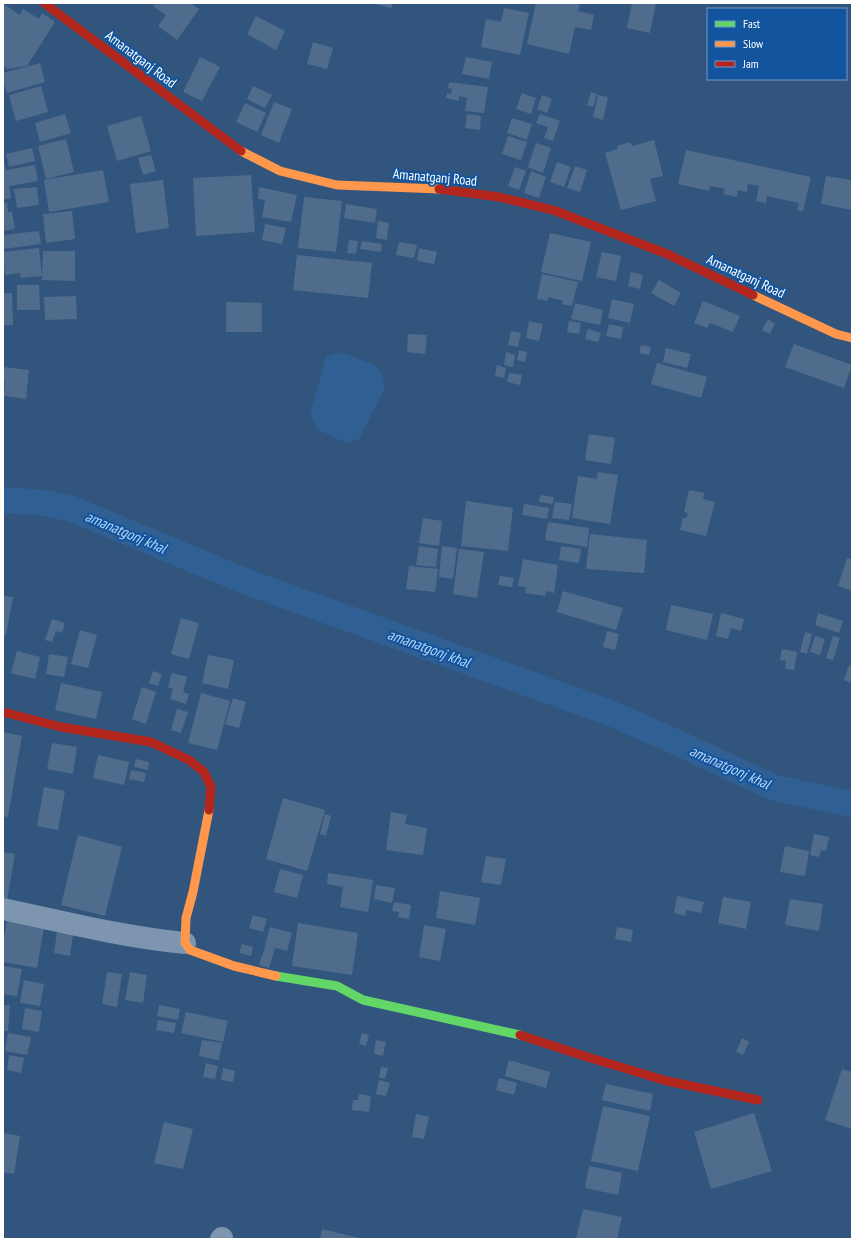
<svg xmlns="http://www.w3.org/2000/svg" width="855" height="1242" viewBox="0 0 855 1242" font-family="'PT Sans Narrow',sans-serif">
  <rect width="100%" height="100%" fill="#32557e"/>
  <path fill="#305f93" d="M341 352 374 365 380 370 383 377 385 388 359 439 351 442H344L317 429 310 415 326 357Z"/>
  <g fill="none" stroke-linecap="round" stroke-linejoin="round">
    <path stroke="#305f93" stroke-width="26" d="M3 500 46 503 72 509 247 582 613 714 678 743 775 788 852 804"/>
  </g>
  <g fill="#506c8c">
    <path d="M156 3H190L199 9 177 40 158 26 166 15 153 6Z"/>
    <path d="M371 3H393L391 8Z"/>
    <path d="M536 3H580L578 11 594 15 591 30 575 27 569 54 527 44Z"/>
    <path d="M632 3H656L650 33 627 28Z"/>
    <path d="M4 4 20 15 23 9 39 19 42 13 55 22 27 66 7 69 3 65Z"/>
    <path d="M504 8 529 13 520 55 481 47 486 19 501 22Z"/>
    <path d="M256 16 285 31 276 50 247 34Z"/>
    <path d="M313 42 333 48 327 69 307 64Z"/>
    <path d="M200 57 220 67 202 101 183 92Z"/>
    <path d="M466 57 492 62 489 79 462 74Z"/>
    <path d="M40 63 45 82 7 93 3 80V73Z"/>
    <path d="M449 82 488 87 484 113 465 111 467 98 459 96V101L446 98 447 93 451 94 452 89 448 88Z"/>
    <path d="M41 86 48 112 16 121 9 95Z"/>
    <path d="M253 86 272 95 265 108 247 99Z"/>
    <path d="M591 92 597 94 593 107 587 105Z"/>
    <path d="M522 93 536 98 531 114 516 109Z"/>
    <path d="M542 95 552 99 547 113 537 109Z"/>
    <path d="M598 95 608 97 603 120 593 117Z"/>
    <path d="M274 102 292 109 279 143 261 135Z"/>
    <path d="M245 103 266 113 257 132 236 122Z"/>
    <path d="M65 114 71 133 40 142 35 123Z"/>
    <path d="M467 114 481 116 480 130 465 128Z"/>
    <path d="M540 114 560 121 553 141 544 138 548 127 536 123Z"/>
    <path d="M141 116 151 151 117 161 107 126Z"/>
    <path d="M512 118 532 124 527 140 507 133Z"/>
    <path d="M508 136 527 142 521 160 502 154Z"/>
    <path d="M66 139 74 172 46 179 38 146Z"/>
    <path d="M654 140 663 176 650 179 656 201 621 210 605 153 618 149 617 146 630 142 632 146Z"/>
    <path d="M536 143 551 148 543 173 528 167Z"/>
    <path d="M32 148 35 161 9 167 6 154Z"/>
    <path d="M686 150 811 177 803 211 797 210 799 203 767 196 766 203 756 201 759 186 748 184 747 192 738 190 737 197 723 194 725 189 710 186 709 191 678 184Z"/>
    <path d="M151 155 156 171 143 175 138 158Z"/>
    <path d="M3 157 6 170 35 165 38 181 9 186 11 198 3 200Z"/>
    <path d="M557 162 571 167 564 187 550 182Z"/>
    <path d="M575 166 587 170 580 192 567 188Z"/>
    <path d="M515 167 526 171 519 190 508 186Z"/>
    <path d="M103 170 109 202 49 212 44 180Z"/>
    <path d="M531 171 546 177 539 198 524 193Z"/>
    <path d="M251 175 255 232 196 236 193 178Z"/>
    <path d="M826 176 852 180V210L821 204Z"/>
    <path d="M163 180 169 228 136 233 130 184Z"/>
    <path d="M37 187 39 205 17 208 14 189Z"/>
    <path d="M259 187 297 195 291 222 262 217 265 200 258 199Z"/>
    <path d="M304 197 342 201 336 252 298 248Z"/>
    <path d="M3 203H7L8 212H12L15 229 3 231Z"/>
    <path d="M346 204 377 209 375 223 344 218Z"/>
    <path d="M72 211 75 239 46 243 43 214Z"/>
    <path d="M378 221 389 223 387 240 376 238Z"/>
    <path d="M265 224 286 228 282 244 262 240Z"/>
    <path d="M39 231 41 244 3 249V235Z"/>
    <path d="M550 233 591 242 582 281 541 272Z"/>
    <path d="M349 240 358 241 356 254 347 253Z"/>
    <path d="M362 241 382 244 381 252 360 249Z"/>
    <path d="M399 242 417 245 414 258 396 255Z"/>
    <path d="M39 248 42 276 21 278 20 273 5 275 3 252Z"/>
    <path d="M419 248 437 252 434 264 417 261Z"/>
    <path d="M43 251H75V281L42 280Z"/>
    <path d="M602 252 621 256 616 281 596 277Z"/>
    <path d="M297 255 372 263 368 298 293 290Z"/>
    <path d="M631 272 643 275 640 289 628 286Z"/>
    <path d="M542 274 578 282 572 306 562 304 563 301 548 297V301L537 299Z"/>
    <path d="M659 280 681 293 674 306 651 293Z"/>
    <path d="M17 285H39L40 310H17Z"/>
    <path d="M3 293H12L13 325H3Z"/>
    <path d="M76 296 77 319 45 320 44 297Z"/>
    <path d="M612 299 634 304 630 323 608 318Z"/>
    <path d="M703 301 740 316 733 332 710 323 707 328 694 323Z"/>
    <path d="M226 302 262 303V332H226Z"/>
    <path d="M575 303 603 310 600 325 571 319Z"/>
    <path d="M768 319 775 324 770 334 762 330Z"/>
    <path d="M529 321 543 324 539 341 526 338Z"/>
    <path d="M569 321 581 323 579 334 567 332Z"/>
    <path d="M609 324 623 327 621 339 606 336Z"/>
    <path d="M588 329 601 333 598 342 585 339Z"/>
    <path d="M511 331 521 333 518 347 508 345Z"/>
    <path d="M408 334 427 335 425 354 407 352Z"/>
    <path d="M794 344 852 365 844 388 785 367Z"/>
    <path d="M641 345 651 347 649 355 639 353Z"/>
    <path d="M666 348 691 354 687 368 663 362Z"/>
    <path d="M519 350 527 352 525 362 517 360Z"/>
    <path d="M506 352 515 355 513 367 504 365Z"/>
    <path d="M657 363 707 377 701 398 651 384Z"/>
    <path d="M497 365 506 368 504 378 495 376Z"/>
    <path d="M3 367 29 370 26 399 4 396 5 382H3Z"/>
    <path d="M509 373 522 375 520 385 507 382Z"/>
    <path d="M589 434 615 438 611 464 585 460Z"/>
    <path d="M598 472 618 475 610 524 572 518 578 476 597 479Z"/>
    <path d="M689 490 704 493 703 499 715 502 706 536 680 530 683 518H686L688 513 684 512Z"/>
    <path d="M540 495 554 497 553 504 539 502Z"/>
    <path d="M466 501 513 508 508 551 461 546Z"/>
    <path d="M555 502 572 504 569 520 552 518Z"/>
    <path d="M524 504 549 508 547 519 522 515Z"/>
    <path d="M423 518 442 521 439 546 419 543Z"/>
    <path d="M548 522 589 528 587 547 545 540Z"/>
    <path d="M590 534 647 540 644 573 586 569Z"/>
    <path d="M419 546 438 549 436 567 416 565Z"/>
    <path d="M442 546 457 548 453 579 439 577Z"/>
    <path d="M561 546 581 549 579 563 559 560Z"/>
    <path d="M459 549 484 552 477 598 453 594Z"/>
    <path d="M847 558 852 559V591L838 586Z"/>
    <path d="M523 559 558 565 554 593 546 591 545 596 525 593 526 587 518 586Z"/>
    <path d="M409 566 438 569 435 592 406 589Z"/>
    <path d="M500 576 514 578 512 587 498 585Z"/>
    <path d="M563 591 623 608 616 630 557 612Z"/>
    <path d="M3 596 13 597 6 635H3Z"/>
    <path d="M671 605 713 614 707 640 666 630Z"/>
    <path d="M721 613 744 619 741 631 731 628 728 639 716 636Z"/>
    <path d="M818 613 843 621 839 633 815 625Z"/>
    <path d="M181 618 199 623 189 659 171 654Z"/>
    <path d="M52 619 65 623 62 633 56 631 52 642 45 640Z"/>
    <path d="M80 630 97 635 88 668 71 664Z"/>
    <path d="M607 631 619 634 615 650 603 647Z"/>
    <path d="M805 632 812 634 807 654 800 652Z"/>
    <path d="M815 636 825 639 820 655 810 652Z"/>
    <path d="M833 636 840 638 833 660 826 658Z"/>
    <path d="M782 649 797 652 794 670 785 669 786 661 780 660Z"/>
    <path d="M17 651 40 657 35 679 11 673Z"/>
    <path d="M49 654 68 657 64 677 46 674Z"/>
    <path d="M208 655 234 660 228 689 202 683Z"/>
    <path d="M849 665 852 666V683L844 680Z"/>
    <path d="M153 671 162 674 158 686 149 683Z"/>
    <path d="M172 673 187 677 183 692 189 694 186 704 170 699 173 689 168 687Z"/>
    <path d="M61 683 102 692 96 719 55 710Z"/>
    <path d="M142 687 156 692 146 724 132 719Z"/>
    <path d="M201 693 230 701 217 750 188 743Z"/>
    <path d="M233 698 246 702 239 728 225 724Z"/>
    <path d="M177 709 188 712 181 733 171 730Z"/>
    <path d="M3 732 22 736 8 817 3 816Z"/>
    <path d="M52 743 77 747 73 774 47 769Z"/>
    <path d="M98 755 129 762 124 785 93 778Z"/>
    <path d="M136 759 149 762 148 770 134 767Z"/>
    <path d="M131 770 146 773 144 782 129 779Z"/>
    <path d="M44 787 65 791 58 830 37 826Z"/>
    <path d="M283 798 325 810 307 871 266 859Z"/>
    <path d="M391 812 407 815 405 824 427 828 423 855 386 850Z"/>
    <path d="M325 814 331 816 326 836 320 834Z"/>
    <path d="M814 834 829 837 826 851 821 850 819 857 810 855Z"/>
    <path d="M78 835 122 847 105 916 61 905Z"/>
    <path d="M785 846 809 851 805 876 780 872Z"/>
    <path d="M3 852 15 854 7 900 3 899Z"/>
    <path d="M486 856 506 859 501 885 481 882Z"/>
    <path d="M280 869 303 875 297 898 274 892Z"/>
    <path d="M328 873 373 880 368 912 340 907 343 887 327 884Z"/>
    <path d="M376 885 395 888 392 903 374 899Z"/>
    <path d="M440 891 480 898 475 925 436 918Z"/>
    <path d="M677 896 704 902 701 913 686 910 685 916 674 913Z"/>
    <path d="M723 897 751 902 746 929 718 923Z"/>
    <path d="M790 899 823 904 819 931 785 925Z"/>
    <path d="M394 902 411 905 409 919 398 917 399 912 392 911Z"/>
    <path d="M253 915 267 919 263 932 249 928Z"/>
    <path d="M7 921 44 927 37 968 3 962V943Z"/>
    <path d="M298 923 358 933 352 975 292 966Z"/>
    <path d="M424 925 446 929 440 961 419 957Z"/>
    <path d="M270 927 292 933 287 951 265 945Z"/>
    <path d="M617 927 633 930 631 942 615 939Z"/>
    <path d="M57 932 73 935 70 956 54 953Z"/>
    <path d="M242 944 253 947 251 956 239 953Z"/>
    <path d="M266 945 275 948 269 968 259 965Z"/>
    <path d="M3 966 22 969 17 996 3 994Z"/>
    <path d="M107 972 122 974 117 1007 102 1004Z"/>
    <path d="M130 972 147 975 143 1003 125 1000Z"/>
    <path d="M24 980 44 984 40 1006 20 1003Z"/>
    <path d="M3 1005H10L8 1031H3Z"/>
    <path d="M159 1005 180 1009 178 1020 157 1016Z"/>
    <path d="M25 1008 42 1011 39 1032 22 1029Z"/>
    <path d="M186 1012 228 1021 223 1042 181 1033Z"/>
    <path d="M158 1020 176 1023 174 1033 156 1030Z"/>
    <path d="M8 1033 31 1037 27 1055 5 1051Z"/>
    <path d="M362 1033 369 1035 366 1046 359 1044Z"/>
    <path d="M742 1038 749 1042 743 1055 736 1052Z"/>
    <path d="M202 1040 222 1043 219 1060 199 1056Z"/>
    <path d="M376 1040 386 1042 383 1056 374 1054Z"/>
    <path d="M9 1055 24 1058 21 1073 7 1070Z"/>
    <path d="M509 1060 550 1072 546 1088 505 1076Z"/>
    <path d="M206 1063 218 1066 215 1079 203 1077Z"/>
    <path d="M381 1067 388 1068 385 1079 379 1077Z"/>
    <path d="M223 1068 235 1071 233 1082 221 1080Z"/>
    <path d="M842 1069 852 1072V1129L825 1120Z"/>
    <path d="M499 1078 517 1083 514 1095 496 1090Z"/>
    <path d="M379 1080 390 1083 386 1096 376 1094Z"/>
    <path d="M606 1084 653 1094 650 1111 602 1100Z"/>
    <path d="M359 1094 371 1096 369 1112 352 1110 353 1100H358Z"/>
    <path d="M603 1106 650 1116 638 1171 591 1161Z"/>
    <path d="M754 1113 772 1171 711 1189 694 1132Z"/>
    <path d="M416 1114 429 1117 424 1139 412 1137Z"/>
    <path d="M164 1122 193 1129 183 1169 154 1163Z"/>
    <path d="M3 1133 20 1136 14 1174 3 1172Z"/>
    <path d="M589 1166 622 1173 618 1195 585 1188Z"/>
    <path d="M583 1209 622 1217 617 1239H576Z"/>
    <path d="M322 1229 359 1238V1239H320Z"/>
  </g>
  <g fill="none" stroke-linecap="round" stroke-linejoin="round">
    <g stroke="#7d95ae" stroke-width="22">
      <path d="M3 909C63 922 124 937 185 943"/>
      <path d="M221 1239 222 1238"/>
    </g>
    <path stroke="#63d668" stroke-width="9" d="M276 976 337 986 363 1000 520 1035"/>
    <g stroke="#ff974d" stroke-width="9">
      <path d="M241 151 280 171 337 185 439 189"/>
      <path d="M753 295 836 334 852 338"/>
      <path d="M209 810 193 892 186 918 185 943 190 950 234 966 276 976"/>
    </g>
    <g stroke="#b3261e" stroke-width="9">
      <path d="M44 3 241 151"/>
      <path d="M439 189 499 197 553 210 667 254 753 295"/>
      <path d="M3 712 61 727 151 742 189 760 204 772 211 787 209 810"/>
      <path d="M520 1035 584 1056 667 1081 758 1100"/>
    </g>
  </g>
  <g text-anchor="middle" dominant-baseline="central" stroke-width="4" stroke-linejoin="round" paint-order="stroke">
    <g font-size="14" fill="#fff" stroke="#12549d">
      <text transform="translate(141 59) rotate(37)">Amanatganj Road</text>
      <text transform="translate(435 177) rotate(5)">Amanatganj Road</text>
      <text transform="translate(746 276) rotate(25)">Amanatganj Road</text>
    </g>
    <g font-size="15" font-style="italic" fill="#b5d7fa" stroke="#12549d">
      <text transform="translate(126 532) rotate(23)">amanatgonj khal</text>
      <text transform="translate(429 648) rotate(20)">amanatgonj khal</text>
      <text transform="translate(730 767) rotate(24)">amanatgonj khal</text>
    </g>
  </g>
  <rect width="855" height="1242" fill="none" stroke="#ffffff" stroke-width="8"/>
  <rect x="707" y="8" width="140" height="72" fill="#12549d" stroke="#7198c4"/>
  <rect x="715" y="21" width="20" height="6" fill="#63d668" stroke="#7198c4"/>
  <text x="743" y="28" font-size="12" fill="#ffffff">Fast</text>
  <rect x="715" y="41" width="20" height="6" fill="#ff974d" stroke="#7198c4"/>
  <text x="743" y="48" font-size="12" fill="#ffffff">Slow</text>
  <rect x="715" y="61" width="20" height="6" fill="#b3261e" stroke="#7198c4"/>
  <text x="743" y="68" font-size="12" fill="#ffffff">Jam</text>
</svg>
